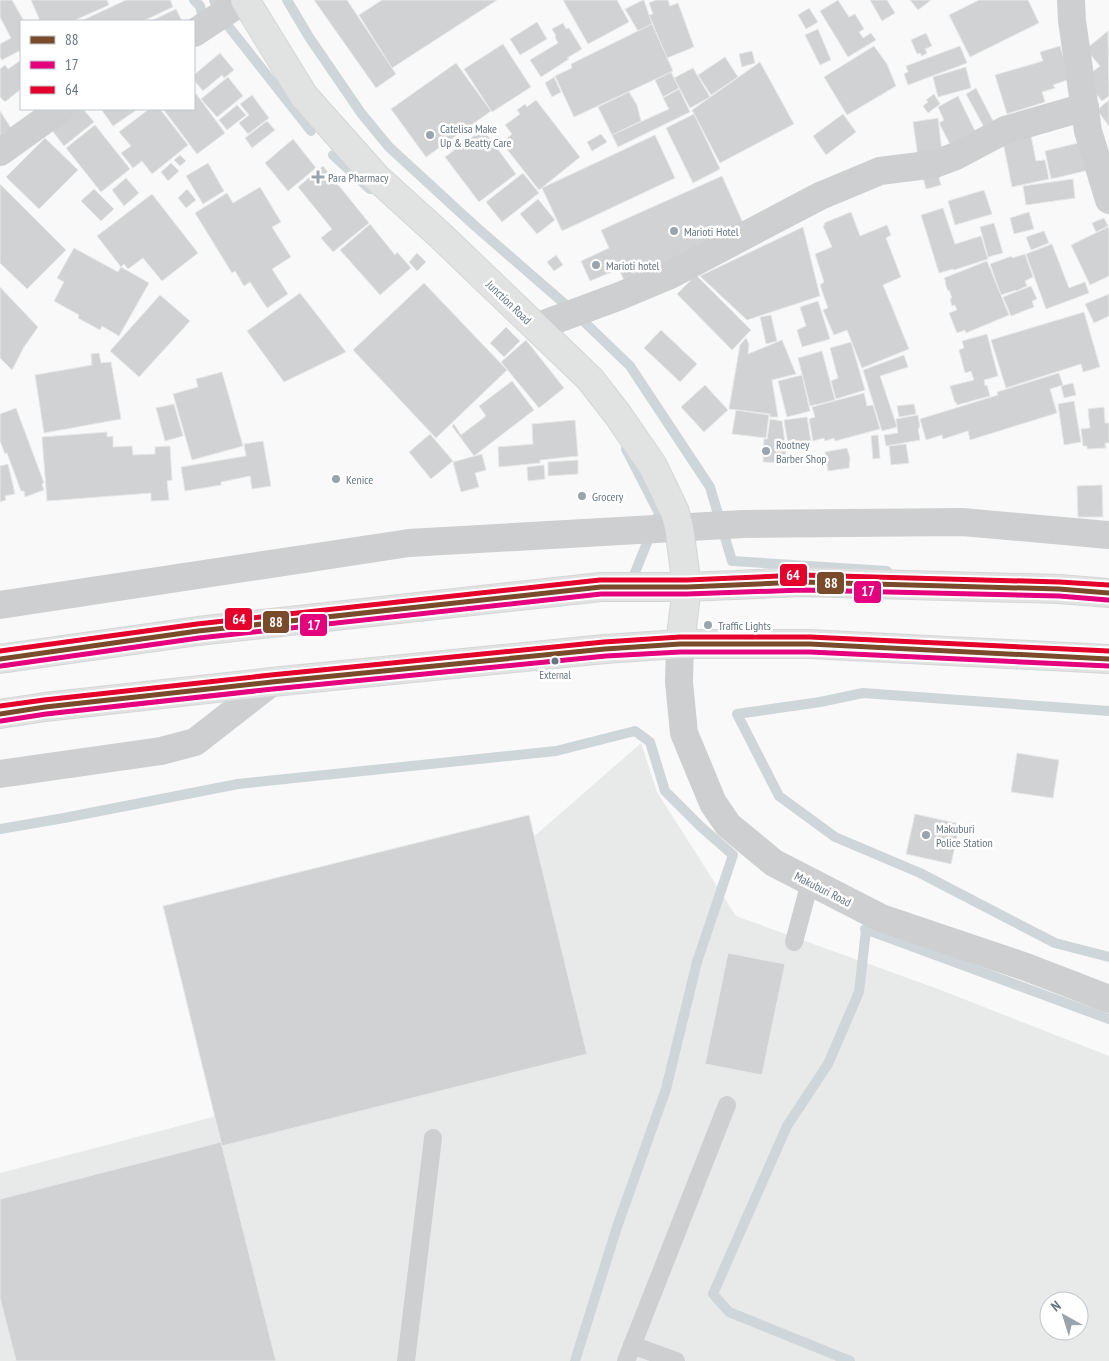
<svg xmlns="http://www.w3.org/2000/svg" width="1109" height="1361" viewBox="0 0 1109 1361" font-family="'PT Sans Narrow',sans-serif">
  <rect width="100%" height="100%" fill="#f9f9f9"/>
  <path fill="#e8e9e9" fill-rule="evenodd" d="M641 743 657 792 736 916 938 989 1109 1056V1361H0V1173L213 1117ZM1049 1301H1079V1331H1049Z"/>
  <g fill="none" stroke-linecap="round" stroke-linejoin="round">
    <g stroke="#ced6d9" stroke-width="10">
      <path d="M194 0 200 6 204 22 202 23"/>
      <path d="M214 0 215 2"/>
      <path d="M287 0 309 37 361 113 389 147 475 226 574 312 630 366 710 487 732 561 887 571"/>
      <path d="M229 27 311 131"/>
      <path d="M333 155 370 189"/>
      <path d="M626 449 659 513 634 575"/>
      <path d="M1109 711 863 693 820 702 737 714 779 796 835 837 920 873 1055 943 1109 957"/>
      <path d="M0 829 64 818 238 784 556 751 635 731 650 742 665 791 700 826 733 855 697 962 666 1089 617 1227 575 1361"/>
      <path d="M865 929 1109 1019"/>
      <path d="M850 1361 729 1312 713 1294 787 1126 828 1064 859 992 866 930"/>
    </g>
  </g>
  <g fill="#d0d2d3" stroke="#e8e8e8">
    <path d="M0 0H12L24 21H21V51L19 52V51L2 60 0 57V44L11 38 0 17Z"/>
    <path d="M31 0H107L109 5 73 21H40Z"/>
    <path d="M126 0H170L173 7 143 21H81Z"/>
    <path d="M314 0H347L396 74 376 88Z"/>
    <path d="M382 0H497L392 68 359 15Z"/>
    <path d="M563 0H617L629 22 588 44Z"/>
    <path d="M643 0H644L652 24 638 31 625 9Z"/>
    <path d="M656 0H668L670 6 678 3 694 47 667 58 649 15 653 14 649 3Z"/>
    <path d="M838 0 849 17 855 14 864 29 859 32 863 38 871 33 876 40 848 57 820 11Z"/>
    <path d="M870 0H887L895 13 882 21Z"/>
    <path d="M910 0H931L918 10Z"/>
    <path d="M979 0H1028L1039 23 970 57 949 15Z"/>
    <path d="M809 8 818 22 806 29 798 15Z"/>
    <path d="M176 9 182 21H151Z"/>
    <path d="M537 22 547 39 520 55 510 39Z"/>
    <path d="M563 23 566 29 569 28 582 49 567 58 569 59 541 77 530 60 558 43 555 37 556 36 552 29Z"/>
    <path d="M652 24 673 71 574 117 555 76 572 68 571 64Z"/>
    <path d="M818 29 831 60 820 65 805 35Z"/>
    <path d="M1108 31 1109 96 1102 101 1084 79 1100 66 1086 49Z"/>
    <path d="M926 33 932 46 925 49 927 53 922 56 920 53 917 54 911 40Z"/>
    <path d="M503 44 531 87 492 112 464 69Z"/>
    <path d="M874 46 887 64 896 86 847 115 824 77Z"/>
    <path d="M960 46 967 63 908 85 904 74 908 72 906 66Z"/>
    <path d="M1060 46 1070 79 1053 85 1055 88 1042 92 1045 102 1007 114 995 75 1043 61 1040 52Z"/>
    <path d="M752 51 755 63 742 67 739 54Z"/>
    <path d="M220 53 234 70 224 78 222 75 203 91 194 80V75Z"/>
    <path d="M725 57 738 77 711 95 698 75Z"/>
    <path d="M21 60V89L5 102 0 97V69L5 65 8 69Z"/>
    <path d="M760 62 794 124 720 163 692 110Z"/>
    <path d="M456 63 491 111 426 157 391 109Z"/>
    <path d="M966 67 971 88 938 97 933 77Z"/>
    <path d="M693 68 710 97 690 108 674 78Z"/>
    <path d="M671 72 679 88 663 97 655 80Z"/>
    <path d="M228 77 243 96 217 117 201 99Z"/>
    <path d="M554 77 561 92 552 97 545 83Z"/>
    <path d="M976 88 993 121 984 127 966 94Z"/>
    <path d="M679 89 690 112 618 147 612 135 669 109 663 98Z"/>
    <path d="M194 91 225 133 197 154 163 109H194Z"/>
    <path d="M629 92 637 105 641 121 612 135 598 107Z"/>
    <path d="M934 94 940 104 928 113 923 106 928 102 926 100Z"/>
    <path d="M252 95 269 118 248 134 239 123 249 115 240 104Z"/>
    <path d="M958 96 975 131 950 144 939 123 944 120 938 107Z"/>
    <path d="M536 100 580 157 539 190 502 143 512 134 505 125 520 114 517 110 525 104 527 107Z"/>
    <path d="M1109 100V126L1097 110Z"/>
    <path d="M237 105 246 115 227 130 219 120Z"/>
    <path d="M68 109H83L94 122 64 146 48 125Z"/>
    <path d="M101 109H138L113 126Z"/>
    <path d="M149 109H160L188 145 152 174 142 161 133 168 121 153 131 146 119 132Z"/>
    <path d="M0 111 11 128 0 135Z"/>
    <path d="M694 114 720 169 693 183 666 128Z"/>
    <path d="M843 114 856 132 826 155 813 136Z"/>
    <path d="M938 118 943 161 919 164 913 122Z"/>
    <path d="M267 121 275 130 252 148 245 138Z"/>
    <path d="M95 125 130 169 101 192 66 148Z"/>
    <path d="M483 129 516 174 479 202 445 157Z"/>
    <path d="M1030 131 1036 161 1045 160 1049 179 1012 187 1002 137Z"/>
    <path d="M601 134 607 142 592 151 587 142Z"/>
    <path d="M655 135 675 178 562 231 542 188Z"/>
    <path d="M45 138 78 170 39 209 6 177Z"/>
    <path d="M293 139 316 168 288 191 265 163Z"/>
    <path d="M1082 142 1089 170 1051 179 1045 151Z"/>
    <path d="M180 155 186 161 180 166 174 160Z"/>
    <path d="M171 163 179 171 168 181 161 172Z"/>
    <path d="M208 163 224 191 203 204 186 176Z"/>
    <path d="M323 166 369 223 333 252 321 238 332 229 298 187Z"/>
    <path d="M936 167 941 185 926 189 921 170Z"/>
    <path d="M523 173 539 193 502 222 486 202Z"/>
    <path d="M722 176 747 232 626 285 619 269 590 281 581 261 609 248 601 230Z"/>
    <path d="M126 178 139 193 124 206 112 190Z"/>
    <path d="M1073 179 1075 198 1026 205 1023 186Z"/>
    <path d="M0 184 66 250 27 289 0 263Z"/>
    <path d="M260 187 281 222 272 227 291 257 272 269 288 294 267 308 250 282 244 286 235 271 232 273 195 213 227 193 233 203Z"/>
    <path d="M94 189 114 209 101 221 81 201Z"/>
    <path d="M187 189 196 200 186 208 178 198Z"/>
    <path d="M984 190 992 214 955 225 948 201Z"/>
    <path d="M152 194 198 253 162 281 143 258 128 269 124 264 121 267 97 236Z"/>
    <path d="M538 199 555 220 537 234 520 214Z"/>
    <path d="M943 208 955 244 981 236 988 259 954 270 953 269 939 273 921 215Z"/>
    <path d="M851 212 860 236 887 225 891 235 886 238 901 277 883 285 909 349 862 368 847 330 834 335 823 310 828 308 820 285 824 282 815 254 832 247 823 226 825 225 824 223Z"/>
    <path d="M1029 212 1034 229 1014 234 1010 218Z"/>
    <path d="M1104 218 1108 226 1096 232 1092 223Z"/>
    <path d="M994 223 1003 253 988 257 980 227Z"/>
    <path d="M370 224 395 255 397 252 411 268 380 295 340 250Z"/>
    <path d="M803 227 820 296 747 320 700 276Z"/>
    <path d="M1108 227 1109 230V276L1090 285 1071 245Z"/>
    <path d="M1044 231 1049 243 1031 250 1026 237Z"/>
    <path d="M1052 244 1069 288 1085 282 1089 293 1046 309 1026 254Z"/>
    <path d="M74 248 118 272 121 267 149 283 119 336 102 326 100 330 78 318 79 315 54 301 64 282 57 278Z"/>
    <path d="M417 253 426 262 417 271 409 262Z"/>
    <path d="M1025 254 1033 277 1025 281 1027 286 1016 291V290L1001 295 990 264 1012 256V258Z"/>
    <path d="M556 255 563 265 554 271 547 262Z"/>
    <path d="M987 261 1009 315 966 333 965 330 957 333 949 313 957 310 955 305 952 306 950 299 952 298 949 290 948 291 945 283 946 282 944 278Z"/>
    <path d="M696 275 751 330 732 350 677 294Z"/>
    <path d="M424 283 507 370 436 438 353 350Z"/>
    <path d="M1031 286 1037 299 1032 301 1034 307 1011 316 1003 297Z"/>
    <path d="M0 287 38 327 24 347 12 370 0 358Z"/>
    <path d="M300 293 346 352 284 382 247 331Z"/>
    <path d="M1109 294V316L1094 323 1085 304Z"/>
    <path d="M160 295 190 321 139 377 110 351Z"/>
    <path d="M818 301 830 339 802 347 797 330 806 326 800 307Z"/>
    <path d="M1084 312 1100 367 1083 372 1081 364 1006 388 991 340Z"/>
    <path d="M771 315 777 341 766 344 760 317Z"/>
    <path d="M506 327 520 341 504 357 490 343Z"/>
    <path d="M661 330 697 364 680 382 644 348Z"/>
    <path d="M987 334 998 376 984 380 985 386 987 385 990 396 957 405 956 402 955 403 950 386 974 380 971 371 965 373 959 350 964 348 962 341Z"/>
    <path d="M746 338 749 344 748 354 782 340 796 374 772 380 778 417H770V414L729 409 740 345Z"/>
    <path d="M526 340 564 388 539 408 501 362Z"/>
    <path d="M851 342 865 390 836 399 831 381 838 378 830 348Z"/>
    <path d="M822 351 835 400 810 406 798 358Z"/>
    <path d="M99 353 101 363 111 362 121 419 44 433 35 375 92 365 91 354Z"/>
    <path d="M904 355 908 367 880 376 897 427 882 431 863 370Z"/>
    <path d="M222 372 243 446 192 460 173 394 198 387 196 379Z"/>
    <path d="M1059 373 1063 385 1050 389 1057 413 970 440 968 431 943 439 942 435 926 440 920 419 998 395 997 392Z"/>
    <path d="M802 375 810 411 787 417 778 381Z"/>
    <path d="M512 381 534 410 474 456 452 426 454 424 461 435 486 416 479 406Z"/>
    <path d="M1073 383 1076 395 1064 398 1061 386Z"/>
    <path d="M705 385 728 410 704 432 681 407Z"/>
    <path d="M864 393 867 406 873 405 880 429 835 441 834 438 825 441 824 438 813 441 809 419 815 417 812 407Z"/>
    <path d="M1074 401 1081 442 1064 445 1058 404Z"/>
    <path d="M174 404 183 436 165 441 156 408Z"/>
    <path d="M914 404 916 414 899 417 897 406Z"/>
    <path d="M1104 407 1105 423H1109V443H1105L1106 448 1087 449V446H1083L1081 429 1090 428 1088 409Z"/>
    <path d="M16 408 44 483 42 484 44 490 25 497 24 491H21L7 453 5 454 0 441V414Z"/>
    <path d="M736 410 769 415 766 438 732 434Z"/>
    <path d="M918 415 920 428H918L920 440 886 446 884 435 898 433 896 419Z"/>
    <path d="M807 417 811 442 788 445 784 420Z"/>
    <path d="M770 419 782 421 786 450 784 463 763 462 764 439H767Z"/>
    <path d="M575 420 578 456 540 460V463L499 467 498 447 533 444 532 424Z"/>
    <path d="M107 432V437L113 436V447L132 446 133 455 155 454V447L170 446 172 480 167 481 169 500 151 501V493L47 501 42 437Z"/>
    <path d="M430 434 453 461 431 479 409 452Z"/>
    <path d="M878 435 880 458 873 459 871 436Z"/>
    <path d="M263 441 271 486 252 489 250 476 221 482V485L185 491 181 467 246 456 244 444Z"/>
    <path d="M906 444 909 463 891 465 889 446Z"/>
    <path d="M847 448 850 458 849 468 828 471 825 452Z"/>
    <path d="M482 454 486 470 475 473 479 487 461 492 453 462Z"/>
    <path d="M578 460V474L548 476V462Z"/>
    <path d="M8 464 15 494 5 496 6 500 0 502V466Z"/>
    <path d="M544 465 545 479 528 481 527 467Z"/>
    <path d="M1102 485 1103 517H1078L1077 486Z"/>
    <path d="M1017 753 1059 760 1053 798 1011 792Z"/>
    <path d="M915 814 960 824 951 864 906 854Z"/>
    <path d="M529 815 587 1054 222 1146 163 906Z"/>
    <path d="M728 953 785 964 762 1075 705 1064Z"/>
    <path d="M221 1142 276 1361H16L0 1298V1199Z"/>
  </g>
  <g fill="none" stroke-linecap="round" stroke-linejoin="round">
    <g stroke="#d5d6d7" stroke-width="30">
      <path id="secondary" d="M245 0 304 96 376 177 442 237 590 379 618 415 653 466 675 512 679 527 687 587 680 644"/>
    </g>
    <g stroke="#d5d6d7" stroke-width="30">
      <g id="primary">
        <path d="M0 659 198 631 601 587H687L802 582 1059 589 1109 593"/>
        <path d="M0 714 45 707 272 682 605 649 680 644H810L1109 659"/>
      </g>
    </g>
    <g stroke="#cecfd0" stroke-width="18">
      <path d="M794 942 810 882"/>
      <path d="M632 1345 676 1361"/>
      <path d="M406 1361 433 1138"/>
      <path d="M626 1361 727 1105"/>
    </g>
    <g stroke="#cecfd0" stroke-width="28">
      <path d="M1071 0 1072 21 1088 131 1109 200"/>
      <path d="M194 33 244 0"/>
      <path d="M0 152 60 109"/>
      <path d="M536 327 620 296 670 275 820 196 880 171 935 164 956 156 1005 130 1085 107"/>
      <path d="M0 605 409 543 743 524 962 522 1109 535"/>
      <path d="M0 774 161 751 195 742 272 682"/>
    </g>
    <path stroke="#cecfd0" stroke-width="28" d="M680 644 679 682 684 733 713 803 728 825 774 863 881 918 1026 967 1109 999"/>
    <use href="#secondary" stroke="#e1e2e2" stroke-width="28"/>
    <use href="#primary" stroke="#e1e2e2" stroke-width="28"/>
    <g stroke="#fff" stroke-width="9">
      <g id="bus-1">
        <path d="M0 659 198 631 601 587H687L802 582 1059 589 1109 593"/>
        <path d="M0 714 45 707 272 682 605 649 680 644H810L1109 659"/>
      </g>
    </g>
    <g stroke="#fff" stroke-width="9">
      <g id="bus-2">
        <path d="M1 666 199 638 601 594H687L802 590 1059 596 1108 600"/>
        <path d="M1 721 46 714 273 689 606 656 680 652H810L1109 666"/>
      </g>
    </g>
    <g stroke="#fff" stroke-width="9">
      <g id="bus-3">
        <path d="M0 651 197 624 600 580H687L802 575 1059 582 1109 585"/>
        <path d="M0 706 44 700 271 675 604 642 680 637H810L1109 651"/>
      </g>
    </g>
    <use href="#bus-1" stroke="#7a4b2a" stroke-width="5"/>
    <use href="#bus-2" stroke="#e5007d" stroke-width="5"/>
    <use href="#bus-3" stroke="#e4002b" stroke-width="5"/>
  </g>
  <g fill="#99a4ac" stroke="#fff" stroke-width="2">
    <circle cx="430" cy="135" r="5"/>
    <path d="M315.5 169.5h5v5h5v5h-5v5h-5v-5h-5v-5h5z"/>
    <circle cx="674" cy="231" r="5"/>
    <circle cx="596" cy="265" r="5"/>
    <circle cx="766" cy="451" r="5"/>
    <circle cx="336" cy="479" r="5"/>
    <circle cx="582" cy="496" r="5"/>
    <circle cx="708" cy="625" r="5"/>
    <circle cx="926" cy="835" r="5"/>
  </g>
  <circle fill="#657683" stroke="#fff" stroke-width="2" cx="555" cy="661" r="4.5"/>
  <g text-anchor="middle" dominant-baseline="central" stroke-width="5" stroke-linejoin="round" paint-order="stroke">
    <g font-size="11" fill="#657683" stroke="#fff">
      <text x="555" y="675">External</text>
    </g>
    <g font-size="12" fill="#657683" stroke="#fff" text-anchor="start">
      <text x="440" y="128">Catelisa Make<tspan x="440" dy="14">Up &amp; Beatty Care</tspan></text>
      <text x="328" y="177">Para Pharmacy</text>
      <text x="684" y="231">Marioti Hotel</text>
      <text x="606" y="265">Marioti hotel</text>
      <text x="776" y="444">Rootney<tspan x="776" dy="14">Barber Shop</tspan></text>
      <text x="346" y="479">Kenice</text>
      <text x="592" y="496">Grocery</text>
      <text x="718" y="625">Traffic Lights</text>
      <text x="936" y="828">Makuburi<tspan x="936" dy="14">Police Station</tspan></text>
    </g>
    <g font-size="12" fill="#657683" stroke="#fff">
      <text transform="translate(509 302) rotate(44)">Junction Road</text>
      <text transform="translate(823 889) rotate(27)">Makuburi Road</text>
    </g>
  </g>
  <g stroke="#fff" stroke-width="2">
    <rect x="779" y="563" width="29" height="24" rx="5" fill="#e4002b"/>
    <rect x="816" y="571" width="29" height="24" rx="5" fill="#7a4b2a"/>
    <rect x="853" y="580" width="29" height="24" rx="5" fill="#e5007d"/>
    <rect x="224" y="607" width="29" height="24" rx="5" fill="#e4002b"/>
    <rect x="262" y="610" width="28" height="24" rx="5" fill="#7a4b2a"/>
    <rect x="299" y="613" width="29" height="24" rx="5" fill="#e5007d"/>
  </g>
  <g font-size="14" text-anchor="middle" font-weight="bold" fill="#fff">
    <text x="793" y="580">64</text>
    <text x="831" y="588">88</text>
    <text x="868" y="596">17</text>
    <text x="239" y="624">64</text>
    <text x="276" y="627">88</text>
    <text x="314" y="630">17</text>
  </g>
  <rect x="20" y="20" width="175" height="90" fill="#ffffff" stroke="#c1c8cd"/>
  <rect x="30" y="36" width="25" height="8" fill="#7a4b2a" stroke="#c1c8cd"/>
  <text x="65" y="45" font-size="15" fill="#657683">88</text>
  <rect x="30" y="61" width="25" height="8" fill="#e5007d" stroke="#c1c8cd"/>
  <text x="65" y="70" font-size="15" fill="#657683">17</text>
  <rect x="30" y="86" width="25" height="8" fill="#e4002b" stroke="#c1c8cd"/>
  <text x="65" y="95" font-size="15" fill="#657683">64</text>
  <g transform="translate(1064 1316) rotate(321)"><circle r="24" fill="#ffffff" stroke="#c1c8cd"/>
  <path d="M0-4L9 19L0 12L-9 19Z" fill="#99a4ac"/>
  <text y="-8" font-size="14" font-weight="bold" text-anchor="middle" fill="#657683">N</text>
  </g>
</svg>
